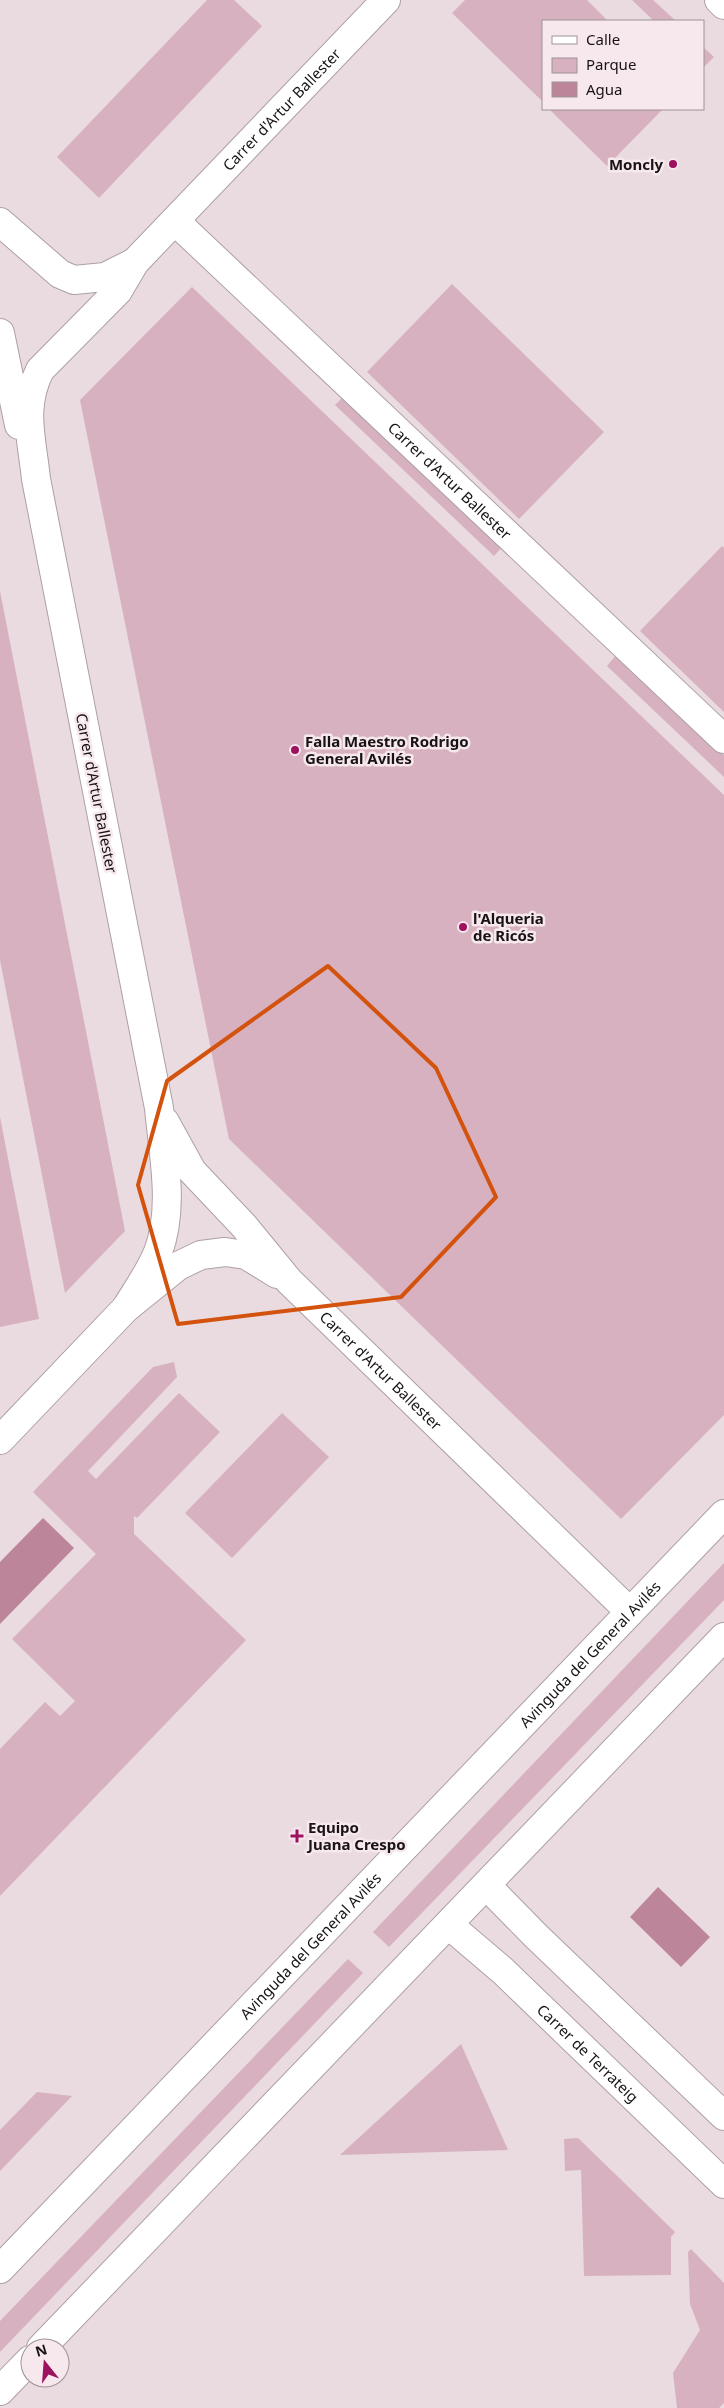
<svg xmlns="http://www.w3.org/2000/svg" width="724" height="2408" viewBox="0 0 724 2408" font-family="'Noto Sans',sans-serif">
  <rect width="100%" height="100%" fill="#eadbe0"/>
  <g fill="#d7b1bf">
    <path d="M207 0H234L262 26 99 198 57 157Z"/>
    <path d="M465 0H587L608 21H543V102L452 13Z"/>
    <path d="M632 0H653L676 21H654Z"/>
    <path d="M703 47 714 57 703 68Z"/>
    <path d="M549 109H663L607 166Z"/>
    <path d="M452 284 604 432 519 519 367 372Z"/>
    <path d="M192 287 724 795V1415L621 1519 229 1139 80 400Z"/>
    <path d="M346 394 505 544 494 556 335 405Z"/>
    <path d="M722 546 724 548V712L640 631Z"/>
    <path d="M0 591 125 1231 65 1293 0 960Z"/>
    <path d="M617 654 724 755V777L607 666Z"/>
    <path d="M0 1117 39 1319 0 1327Z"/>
    <path d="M174 1362 177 1377 88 1471 96 1479 179 1393 220 1432 137 1518 134 1516V1534L246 1640 0 1896V1749L45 1702 60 1716 75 1701 12 1639 96 1554 33 1492 153 1367Z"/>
    <path d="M282 1413 329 1457 232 1558 185 1513Z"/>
    <path d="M724 1563V1600L389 1947 373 1932Z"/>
    <path d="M348 1959 363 1973 0 2352V2321Z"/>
    <path d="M461 2044 508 2150 340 2155Z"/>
    <path d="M37 2092 72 2096 0 2171V2130Z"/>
    <path d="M578 2138 675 2232 671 2237V2275L584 2276 581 2170 565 2171 564 2139Z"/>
    <path d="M691 2249 724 2283V2403L719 2408H677L673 2373 700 2330 690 2304 688 2252Z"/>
  </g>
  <g fill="#bc859a">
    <path d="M43 1518 74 1548 0 1624V1562Z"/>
    <path d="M658 1887 710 1937 681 1967 630 1917Z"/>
  </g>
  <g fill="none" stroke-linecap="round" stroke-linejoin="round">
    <g stroke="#ada0a5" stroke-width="30">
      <g id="pedestrian">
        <path id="s1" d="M175 221 724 739"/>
      </g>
    </g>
    <g stroke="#ada0a5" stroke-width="30">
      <g id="minor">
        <path d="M0 222 60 274 74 280 105 277 135 262"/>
        <path d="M0 333 19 425"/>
        <path id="s2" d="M165 1122 192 1171 244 1226 289 1281 630 1612"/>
        <path id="s3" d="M126 1308C137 1290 150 1272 158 1252 175 1207 163 1154 159 1108L36 479C32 439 21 408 40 370L118 291 135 262 386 0"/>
        <path d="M0 1440 126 1308 178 1266 201 1255 225 1252 246 1255 277 1274"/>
        <path d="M487 1886 536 1936 724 2116"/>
        <path id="s4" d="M449 1925 503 1971 724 2184"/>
      </g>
    </g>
    <g stroke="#ada0a5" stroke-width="30">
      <g id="primary">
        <path d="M719 0 724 5"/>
        <path id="s5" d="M0 2269 724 1514"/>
        <path d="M41 2348 724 1637"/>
        <path d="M0 2391 30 2360"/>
      </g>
    </g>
    <use href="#pedestrian" stroke="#fff" stroke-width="28"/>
    <use href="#minor" stroke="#fff" stroke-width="28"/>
    <use href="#primary" stroke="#fff" stroke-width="28"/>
  </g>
  <path fill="none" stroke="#d3520d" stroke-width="4" stroke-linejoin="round" d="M328 966 436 1068 496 1197 401 1297 178 1324 138 1185 167 1081Z"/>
  <g fill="#9d115f" stroke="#f7e8ed" stroke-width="2">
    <circle cx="673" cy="164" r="5"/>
    <circle cx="295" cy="750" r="5"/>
    <circle cx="463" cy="927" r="5"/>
    <path d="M294.5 1828.5h5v5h5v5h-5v5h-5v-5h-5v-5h5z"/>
  </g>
  <g text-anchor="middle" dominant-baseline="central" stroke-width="5" stroke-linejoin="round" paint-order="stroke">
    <g font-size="15" fill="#181315" stroke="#f7e8ed">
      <text stroke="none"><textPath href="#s3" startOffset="1318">Carrer d'Artur Ballester</textPath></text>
      <text stroke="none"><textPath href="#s1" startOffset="378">Carrer d'Artur Ballester</textPath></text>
      <text transform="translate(97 793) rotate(79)">Carrer d'Artur Ballester</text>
      <text stroke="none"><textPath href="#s2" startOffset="331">Carrer d'Artur Ballester</textPath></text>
      <text stroke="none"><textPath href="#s5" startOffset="852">Avinguda del General Avilés</textPath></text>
      <text stroke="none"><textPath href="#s5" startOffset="448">Avinguda del General Avilés</textPath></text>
      <text stroke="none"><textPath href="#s4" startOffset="189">Carrer de Terrateig</textPath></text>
    </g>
    <g font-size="15" font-weight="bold" fill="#181315" stroke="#f7e8ed" text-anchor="start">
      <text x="663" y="164" text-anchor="end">Moncly</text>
      <text x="305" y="741">Falla Maestro Rodrigo<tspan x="305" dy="17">General Avilés</tspan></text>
      <text x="473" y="918">l'Alqueria<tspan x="473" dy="17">de Ricós</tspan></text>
      <text x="308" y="1827">Equipo<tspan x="308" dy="17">Juana Crespo</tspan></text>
    </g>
  </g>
  <rect x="542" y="20" width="162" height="90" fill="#f7e8ed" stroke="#9e9397"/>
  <rect x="552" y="36" width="25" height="8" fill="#ffffff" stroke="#9e9397"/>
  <text x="586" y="45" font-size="15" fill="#181315">Calle</text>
  <rect x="552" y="58" width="25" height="15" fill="#d7b1bf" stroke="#9e9397"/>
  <text x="586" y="70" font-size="15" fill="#181315">Parque</text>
  <rect x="552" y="82" width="25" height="15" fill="#bc859a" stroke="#9e9397"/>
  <text x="586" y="95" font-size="15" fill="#181315">Agua</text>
  <g transform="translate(45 2363) rotate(343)"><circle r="24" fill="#f7e8ed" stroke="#9e9397"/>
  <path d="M0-4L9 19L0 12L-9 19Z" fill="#9d115f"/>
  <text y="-8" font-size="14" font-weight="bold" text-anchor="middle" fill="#181315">N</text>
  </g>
</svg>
